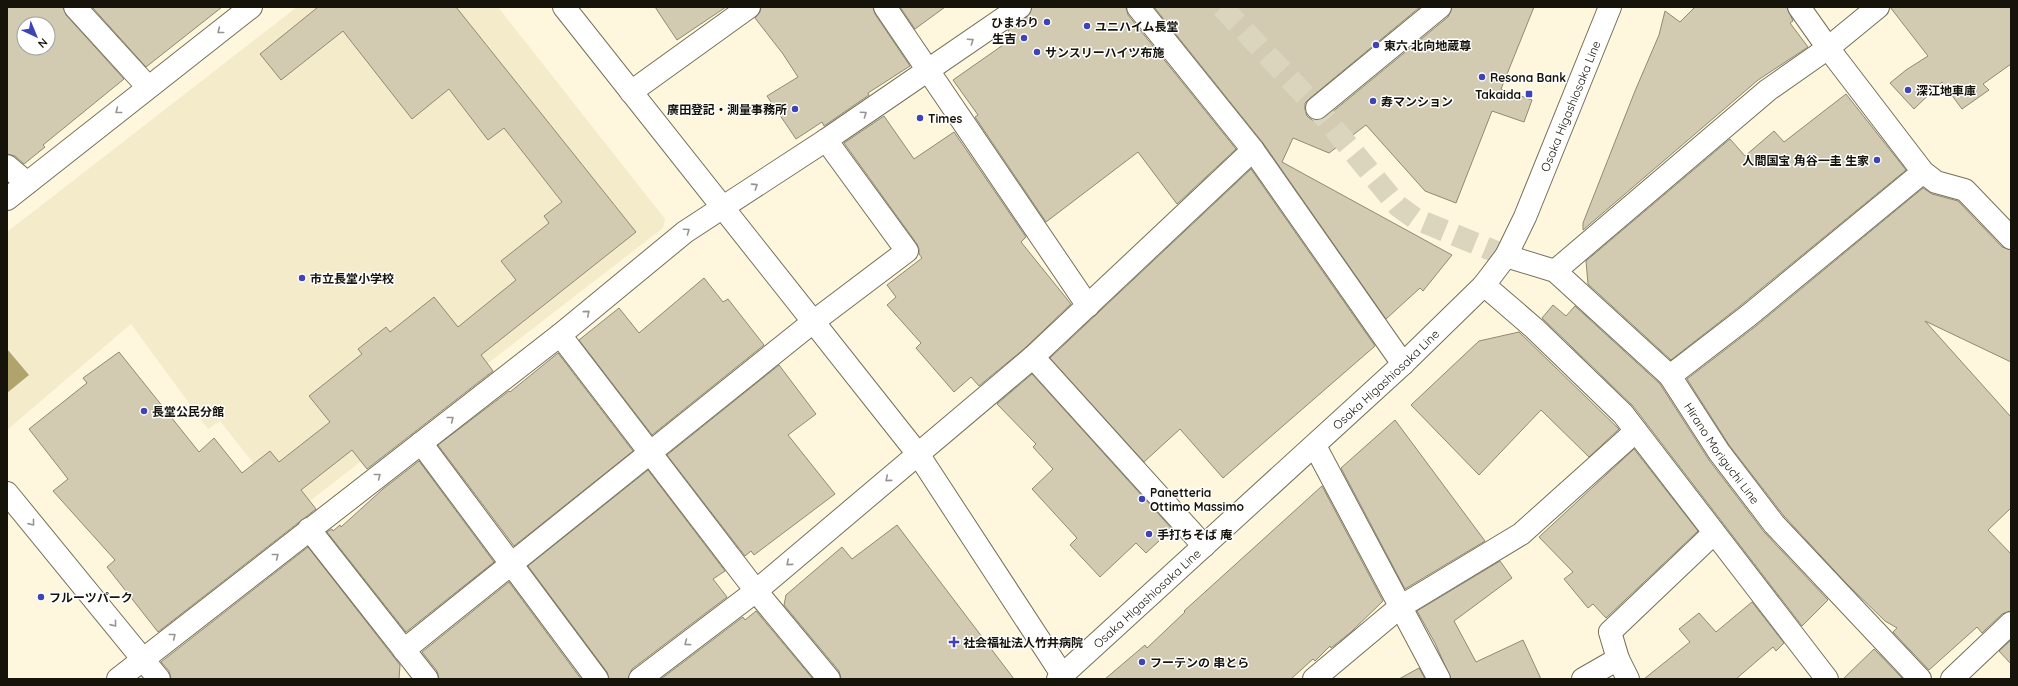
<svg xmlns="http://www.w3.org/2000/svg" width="2018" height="686" viewBox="0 0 2018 686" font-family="Quicksand,'Noto Sans JP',sans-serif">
  <rect width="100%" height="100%" fill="#fef7dd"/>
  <path fill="#f3ebca" d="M297 7H498L665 219 663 228 293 514 220 421 208 429 131 324 7 430V232Z"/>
  <path fill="#b1a36c" d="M7 349 29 375 7 393Z"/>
  <g fill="#d2cbb2" stroke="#908a73" fill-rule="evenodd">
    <path d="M7 7H63L66 15 124 79 43 145 45 147 24 164 15 156 7 154ZM24 24H48V48H24Z"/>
    <path d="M92 7H222L146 67Z"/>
    <path d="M318 7H456L636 232 481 355 493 371 367 469 352 450 301 490 316 509 158 632 107 567 115 560 53 491 68 479 29 429 87 383 83 378 119 352 199 452 214 438 242 473 270 451 279 462 330 422 309 396 362 354 358 349 386 327 390 332 434 297 458 327 516 280 501 261 549 223 544 216 562 202 504 128 488 140 449 89 412 119 343 31 281 80 260 54Z"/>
    <path d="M655 7H726L677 40Z"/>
    <path d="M761 7H873L875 14 910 66 868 93 869 95 824 126 822 122 796 139 767 96 798 77 783 54 755 18 760 12Z"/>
    <path d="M900 7H945L915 29Z"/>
    <path d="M1032 7H1126L1128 15 1236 149 1177 204 1138 152 1046 222 975 117 978 115 953 80 1013 38 1008 30 1027 17Z"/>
    <path d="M1154 7H1420L1309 99 1305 103V110L1307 116 1312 120H1319L1325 118 1448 17 1452 7H1534L1501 89 1532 100 1524 122 1492 111 1456 203 1425 191 1366 125 1329 153 1293 138 1282 162 1452 255 1423 291 1420 288 1386 319 1263 143Z"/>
    <path d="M1695 7H1787L1793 21 1790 23 1808 47 1758 80 1583 230V223L1635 91 1659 35 1665 11 1680 22Z"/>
    <path d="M1890 7H2011V64L1983 84 1989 90 1962 109 1942 82 1914 109 1890 83 1906 70 1928 56Z"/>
    <path d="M1846 94 1906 170 1740 306 1671 360 1588 284 1586 261 1730 139 1745 156 1774 131 1784 142Z"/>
    <path d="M884 116 914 159 954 132 1026 237 1021 242 1071 304 1025 348 979 386 971 377 954 392 916 348 921 343 887 305 896 297 887 285 922 258 919 254V249L917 244 844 143Z"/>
    <path d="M1251 169 1375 346 1223 478 1180 429 1144 462 1050 358Z"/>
    <path d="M1923 188 1932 194 1958 201 2002 247 2011 250V362L1925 321 2011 417V508L1988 530 2011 554V611L2002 614 1982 633 1977 627 1929 670 1893 632 1897 628 1885 621 1846 583 1784 516 1729 445 1687 379 1756 326Z"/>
    <path d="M704 278 723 302 728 299 764 345 652 435 579 340 619 308 639 333Z"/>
    <path d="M1553 305 1566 316 1575 306 1660 384 1709 460 1764 532 1828 600 1802 626 1633 406 1542 318Z"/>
    <path d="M1519 332 1619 429 1589 457 1541 410 1479 475 1411 405 1479 341Z"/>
    <path d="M558 353 633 451 514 546 438 445 509 391 510 392Z"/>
    <path d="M779 365 816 414 788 435 835 494 754 555 751 551 745 556 667 455Z"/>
    <path d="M1032 374 1172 529 1146 553 1136 543 1100 577 1070 545 1077 538 1032 489 1053 469 1033 447 1036 444 997 404Z"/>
    <path d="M1395 420 1485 541 1405 589 1341 468Z"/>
    <path d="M1634 449 1698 531 1606 618 1593 604 1588 608 1564 579 1573 572 1539 537Z"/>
    <path d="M419 461 494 562 406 632 327 532 332 529 333 531 340 525 341 527 383 489Z"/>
    <path d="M648 470 725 571 713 579 727 597 632 669 628 679H609L607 672 528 566Z"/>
    <path d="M1322 486 1383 601 1351 632 1331 648 1330 646 1315 661 1313 659 1291 679H1105L1145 645 1147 648 1185 612 1184 611Z"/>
    <path d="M897 525 1014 679H841L839 671 784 605 786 595 842 547 852 559Z"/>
    <path d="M308 547 400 665 399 679H171L169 671 161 662Z"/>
    <path d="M1500 561 1512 578 1454 621 1476 662 1523 640 1541 679H1451L1435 643 1417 611Z"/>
    <path d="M509 582 581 679H439L437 671 422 652Z"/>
    <path d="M1752 602 1784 643 1776 651 1773 647 1736 679H1644L1690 642 1679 629 1699 613 1716 632Z"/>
    <path d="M756 611 813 679H661L743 617 745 620Z"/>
    <path d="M2011 640V664L1999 651Z"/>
    <path d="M1874 649 1903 679H1843Z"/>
    <path d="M1419 668 1425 679H1399Z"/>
  </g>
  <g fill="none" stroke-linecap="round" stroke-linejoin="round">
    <path stroke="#dbd5bd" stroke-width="22" stroke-dasharray="22 11" stroke-linecap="butt" d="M1222 7 1317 108 1398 206 1416 219 1506 256"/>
    <g stroke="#76705a" stroke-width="24">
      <g id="minor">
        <path d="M75 7 148 87"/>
        <path d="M885 7 1088 306"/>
        <path d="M1138 7 1253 150 1403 364"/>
        <path d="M1799 7 1828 48 1923 172 1936 182 1965 190 2011 238"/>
        <path d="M631 92 749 7"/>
        <path d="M1317 108 1440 7"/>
        <path d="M7 166 27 183"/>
        <path d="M7 199 251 7"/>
        <path d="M1555 271 1768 90 1828 48 1878 7"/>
        <path d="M1484 285 1534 328 1623 414 1827 679"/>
        <path d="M560 335 756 591 829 679"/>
        <path d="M1033 357 1204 546"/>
        <path d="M1670 376 1748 316 1923 172"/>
        <path d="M421 443 597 679"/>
        <path d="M1315 446 1439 679"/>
        <path d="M7 493 159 679"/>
        <path d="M309 529 427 679"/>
        <path d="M404 650 813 322 907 251 826 140"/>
        <path d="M1618 659 1628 679"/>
        <path d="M118 679 560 335 685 232 826 140 1020 7"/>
        <path d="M640 679 756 591 1033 357 1253 150"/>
        <path d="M1314 679 1400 607 1521 534 1636 431"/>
        <path d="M1583 679 1618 659 1610 632 1714 533"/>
        <path d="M1952 679 2011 623"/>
      </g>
    </g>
    <g stroke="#76705a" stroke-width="24">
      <path id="tertiary" d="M564 7 918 454 1065 679"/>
    </g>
    <g stroke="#76705a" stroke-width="24">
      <g id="secondary">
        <path id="s1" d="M1506 256 1555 271 1670 376 1719 452 1774 524 1920 679"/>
      </g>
    </g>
    <g stroke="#76705a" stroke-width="24">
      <g id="primary">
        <path id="s2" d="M1058 679 1403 364 1484 285 1506 256 1525 217 1610 7"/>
      </g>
    </g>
    <use href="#minor" stroke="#fff" stroke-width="22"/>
    <use href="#tertiary" stroke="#fff" stroke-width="22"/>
    <use href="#secondary" stroke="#fff" stroke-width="22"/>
    <use href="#primary" stroke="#fff" stroke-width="22"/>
  </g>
  <defs><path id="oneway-chevron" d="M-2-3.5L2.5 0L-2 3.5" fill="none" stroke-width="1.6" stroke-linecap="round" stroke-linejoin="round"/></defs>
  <g stroke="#969591">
    <use href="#oneway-chevron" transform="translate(220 31) rotate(142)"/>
    <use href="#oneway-chevron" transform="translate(971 41) rotate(-34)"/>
    <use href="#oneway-chevron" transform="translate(118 111) rotate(142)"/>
    <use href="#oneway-chevron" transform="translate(864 114) rotate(-35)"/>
    <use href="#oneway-chevron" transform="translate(755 186) rotate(-33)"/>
    <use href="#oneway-chevron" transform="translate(687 231) rotate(-35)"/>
    <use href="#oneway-chevron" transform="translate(587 313) rotate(-40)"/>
    <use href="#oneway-chevron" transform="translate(451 419) rotate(-38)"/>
    <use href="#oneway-chevron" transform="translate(378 476) rotate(-38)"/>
    <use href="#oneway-chevron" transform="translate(888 479) rotate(140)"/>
    <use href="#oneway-chevron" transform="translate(32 523) rotate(51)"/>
    <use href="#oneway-chevron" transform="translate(276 556) rotate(-38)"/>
    <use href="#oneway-chevron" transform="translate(789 563) rotate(140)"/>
    <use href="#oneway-chevron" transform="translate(114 624) rotate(51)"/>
    <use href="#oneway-chevron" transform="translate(173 636) rotate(-38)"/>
    <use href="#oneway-chevron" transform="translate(687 643) rotate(143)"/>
  </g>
  <g fill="#3f43b8" stroke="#fff" stroke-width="1.5">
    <circle cx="1047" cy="22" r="4"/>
    <circle cx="1087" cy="26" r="4"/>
    <circle cx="1024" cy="38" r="4"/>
    <circle cx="1376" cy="45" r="4"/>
    <circle cx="1037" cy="52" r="4"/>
    <circle cx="1482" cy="77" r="4"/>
    <circle cx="1908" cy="90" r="4"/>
    <rect x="1525" y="90" width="8" height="8" rx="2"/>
    <circle cx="1373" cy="101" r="4"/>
    <circle cx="795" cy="109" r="4"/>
    <circle cx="920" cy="118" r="4"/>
    <circle cx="1877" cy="160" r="4"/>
    <circle cx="302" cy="278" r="4"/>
    <circle cx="144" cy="411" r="4"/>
    <circle cx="1142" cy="499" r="4"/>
    <circle cx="1149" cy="534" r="4"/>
    <circle cx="41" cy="597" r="4"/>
    <path d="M952 636h4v4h4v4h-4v4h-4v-4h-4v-4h4z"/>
    <circle cx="1142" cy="662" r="4"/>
  </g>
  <g text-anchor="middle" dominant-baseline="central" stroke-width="3" stroke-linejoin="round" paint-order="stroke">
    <g font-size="12" font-weight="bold" fill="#15130a" stroke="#fff" text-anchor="start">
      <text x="1039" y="22" text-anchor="end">ひまわり</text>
      <text x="1095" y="26">ユニハイム長堂</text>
      <text x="1016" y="38" text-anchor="end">生吉</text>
      <text x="1384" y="45">東六 北向地蔵尊</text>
      <text x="1045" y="52">サンスリーハイツ布施</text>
      <text x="1490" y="77">Resona Bank</text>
      <text x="1916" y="90">深江地車庫</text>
      <text x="1521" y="94" text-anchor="end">Takaida</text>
      <text x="1381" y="101">寿マンション</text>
      <text x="787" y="109" text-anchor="end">廣田登記・測量事務所</text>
      <text x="928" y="118">Times</text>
      <text x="1869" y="160" text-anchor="end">人間国宝 角谷一圭 生家</text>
      <text x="310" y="278">市立長堂小学校</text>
      <text x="152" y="411">長堂公民分館</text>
      <text x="1150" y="492">Panetteria<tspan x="1150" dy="14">Ottimo Massimo</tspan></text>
      <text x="1157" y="534">手打ちそば 庵</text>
      <text x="49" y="597">フルーツパーク</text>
      <text x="963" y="642">社会福祉法人竹井病院</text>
      <text x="1150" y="662">フーテンの 串とら</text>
    </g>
    <g font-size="12" fill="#15130a" stroke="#fff">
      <text stroke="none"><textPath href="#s2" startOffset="780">Osaka Higashiosaka Line</textPath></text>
      <text stroke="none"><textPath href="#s2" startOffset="444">Osaka Higashiosaka Line</textPath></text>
      <text stroke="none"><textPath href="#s1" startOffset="300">Hirano Moriguchi Line</textPath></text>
      <text stroke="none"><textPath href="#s2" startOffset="120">Osaka Higashiosaka Line</textPath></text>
    </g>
  </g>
  <rect width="2018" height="686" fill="none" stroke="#15130a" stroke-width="16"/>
  <g transform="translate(36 36) rotate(136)"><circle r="19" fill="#ffffff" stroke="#a1a19d"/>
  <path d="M0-3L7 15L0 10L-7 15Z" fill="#3f43b8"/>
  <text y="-6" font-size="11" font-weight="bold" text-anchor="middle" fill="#15130a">N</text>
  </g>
</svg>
